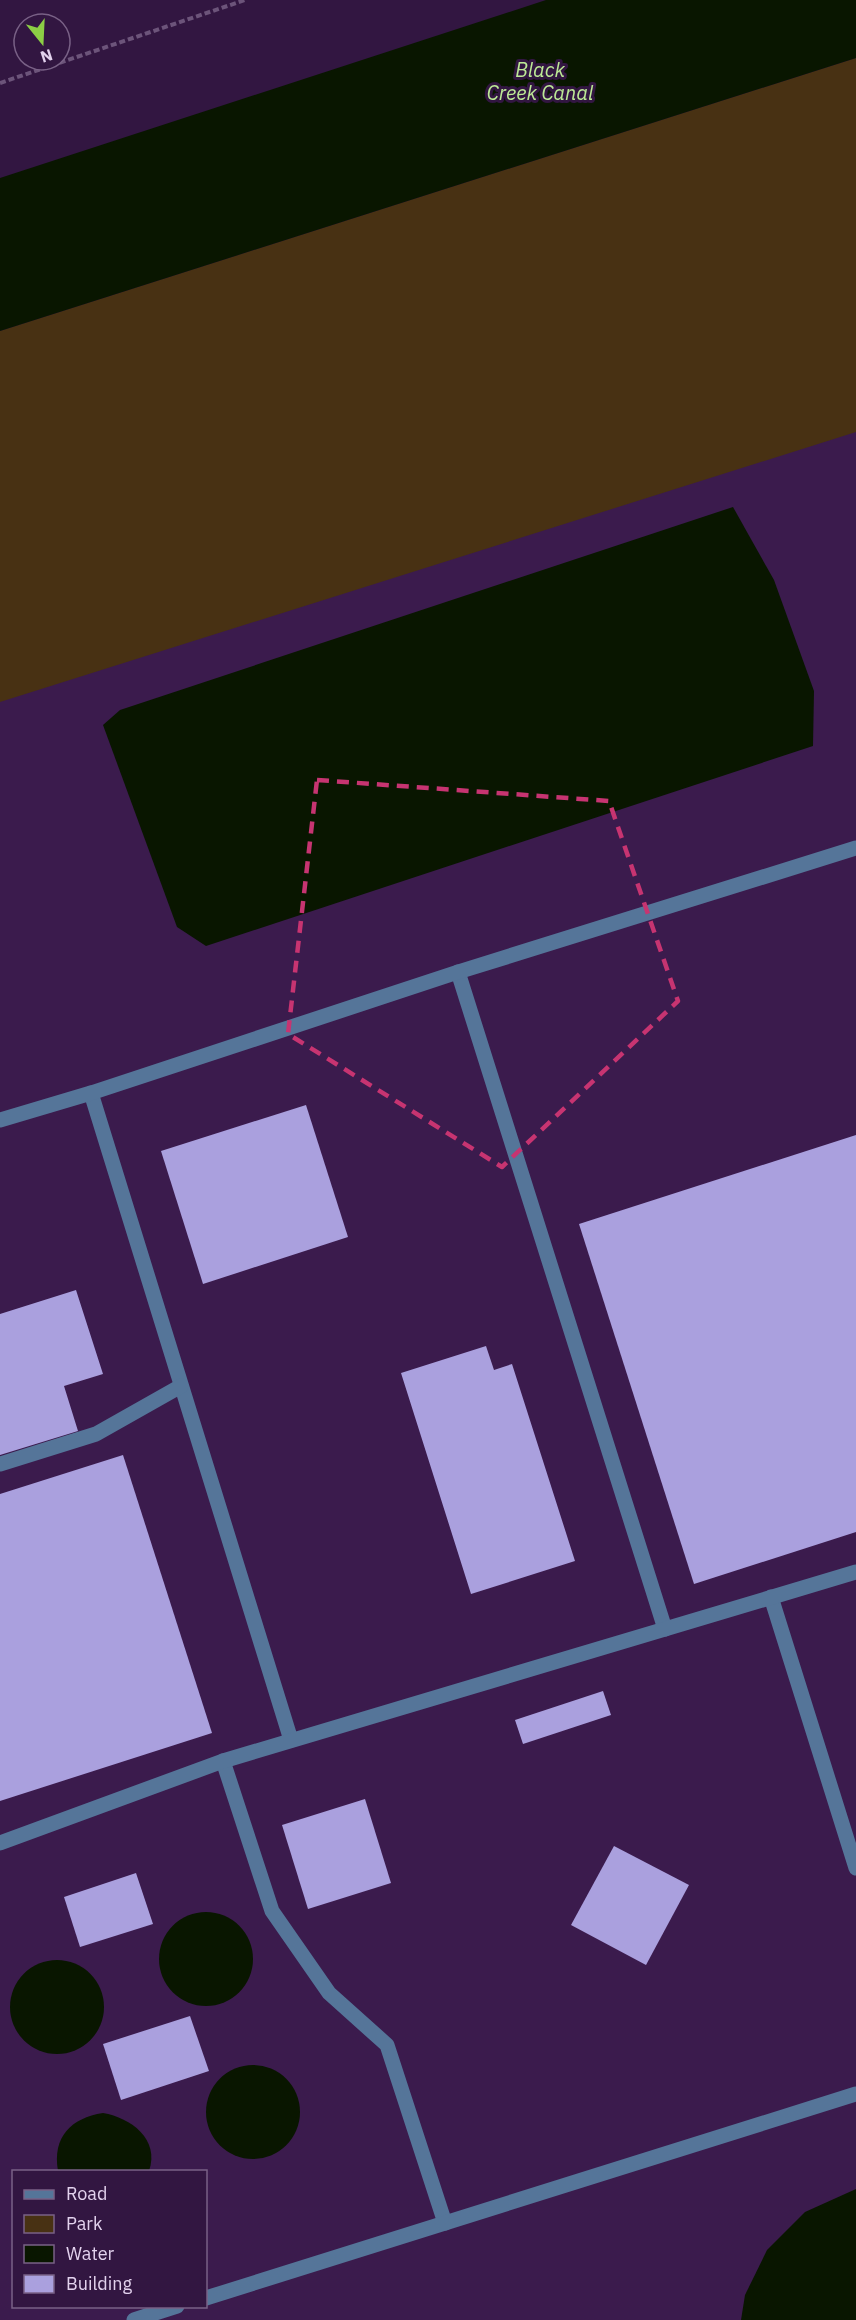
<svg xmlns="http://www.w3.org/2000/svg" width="856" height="2320" viewBox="0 0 856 2320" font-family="'IBM Plex Sans',sans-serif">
  <rect width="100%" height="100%" fill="#321641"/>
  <path fill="#3b1b4d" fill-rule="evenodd" d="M856 389V2320H0V667ZM14 2172H206V2306H14Z"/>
  <path fill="#483113" d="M856 58V432L0 702V331Z"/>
  <g fill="#091600">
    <path d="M546 0H856V58L0 331V178Z"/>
    <path d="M733 507 774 580 814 691 813 746 206 946 177 927 103 725 120 710Z"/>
    <circle cx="206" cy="1959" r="47"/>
    <circle cx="57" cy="2007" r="47"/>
    <circle cx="253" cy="2112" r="47"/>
    <path d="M103 2113C131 2118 160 2139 149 2171H58C52 2137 71 2118 103 2113Z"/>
    <path d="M856 2189V2320H741L745 2295 767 2250 805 2212Z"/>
  </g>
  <g fill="#aaa0de">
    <path d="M306 1105 348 1237 203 1284 161 1151Z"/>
    <path d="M856 1135V1532L694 1584 579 1224Z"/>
    <path d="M76 1290 103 1374 64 1386 78 1431 0 1455V1314Z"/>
    <path d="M486 1346 494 1370 512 1364 575 1561 471 1594 401 1373Z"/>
    <path d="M123 1455 212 1733 0 1801V1494Z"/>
    <path d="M603 1691 611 1715 523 1744 515 1720Z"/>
    <path d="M365 1799 391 1883 308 1909 282 1825Z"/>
    <path d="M614 1846 689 1885 646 1965 571 1925Z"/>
    <path d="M136 1873 153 1924 80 1947 64 1897Z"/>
    <path d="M190 2016 209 2071 121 2100 103 2044Z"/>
  </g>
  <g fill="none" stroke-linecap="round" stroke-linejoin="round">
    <path stroke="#6c547a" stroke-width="4" stroke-dasharray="6 3" stroke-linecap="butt" d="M0 83 245 0"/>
    <g stroke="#557599" stroke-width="15">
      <path d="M458 972 665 1629"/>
      <path d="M91 1093 291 1740"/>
      <path d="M0 1120 91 1093 458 972 856 848"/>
      <path d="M0 1464 96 1434 181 1386"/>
      <path d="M771 1597 856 1868"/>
      <path d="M223 1761 272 1911 329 1993 387 2045 445 2223"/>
      <path d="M0 1843 223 1761 856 1572"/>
      <path d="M206 2298 856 2094"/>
      <path d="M134 2320 177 2306"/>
    </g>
  </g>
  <path fill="none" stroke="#c73471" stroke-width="4.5" stroke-dasharray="12 8" stroke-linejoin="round" d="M317 780 609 801 678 1001 502 1167 288 1034Z"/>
  <g text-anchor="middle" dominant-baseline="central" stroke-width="6" stroke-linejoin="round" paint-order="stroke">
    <g font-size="20" font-style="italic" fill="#bdea96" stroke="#321641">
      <text x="540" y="69">Black<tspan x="540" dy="23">Creek Canal</tspan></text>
    </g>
  </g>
  <rect x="12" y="2170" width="195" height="138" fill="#321641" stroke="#796186" stroke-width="1.5"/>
  <rect x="24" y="2190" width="30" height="9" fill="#557599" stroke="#796186" stroke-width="1.5"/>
  <text x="66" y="2200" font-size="18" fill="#e3d2ee">Road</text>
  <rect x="24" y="2215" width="30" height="18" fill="#483113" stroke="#796186" stroke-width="1.5"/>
  <text x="66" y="2230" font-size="18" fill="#e3d2ee">Park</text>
  <rect x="24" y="2245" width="30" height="18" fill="#091600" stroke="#796186" stroke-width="1.5"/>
  <text x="66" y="2260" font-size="18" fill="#e3d2ee">Water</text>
  <rect x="24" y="2275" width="30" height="18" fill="#aaa0de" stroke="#796186" stroke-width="1.5"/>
  <text x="66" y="2290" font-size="18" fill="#e3d2ee">Building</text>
  <g transform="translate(42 42) rotate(162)"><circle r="28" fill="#321641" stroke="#796186" stroke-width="1.5"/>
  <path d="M0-4.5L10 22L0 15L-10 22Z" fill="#8cce45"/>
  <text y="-9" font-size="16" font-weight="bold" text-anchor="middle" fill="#e3d2ee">N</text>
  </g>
</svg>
